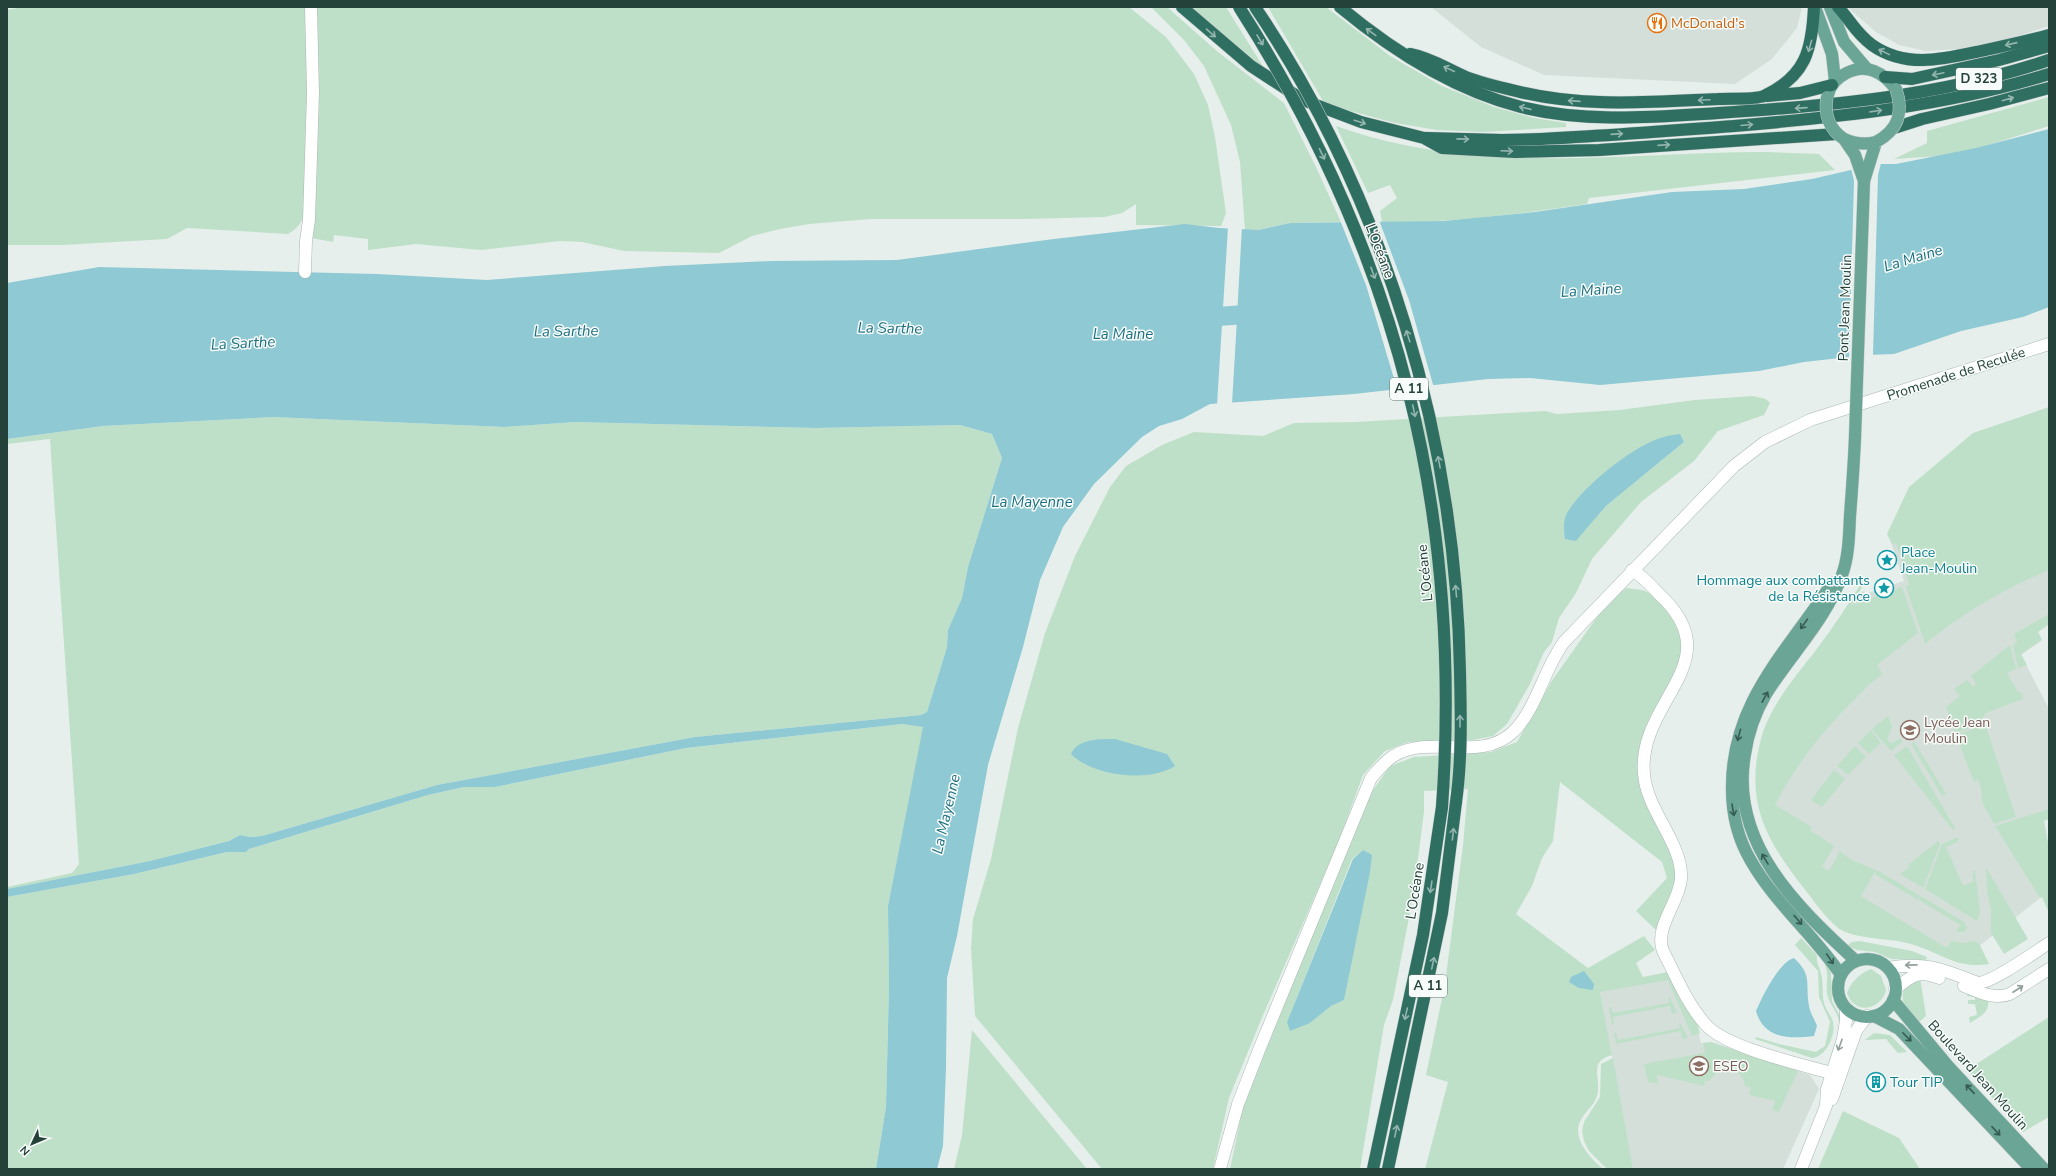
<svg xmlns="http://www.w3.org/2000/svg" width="2056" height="1176" viewBox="0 0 2056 1176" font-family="'Nunito Sans',sans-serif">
  <rect width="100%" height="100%" fill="#e6efeb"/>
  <g fill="#d4dfda">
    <path d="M1431 7H1802L1797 28 1772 59 1735 84 1544 75 1481 47Z"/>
    <path d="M1847 7H2049V26L2003 41 1959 49 1926 51 1899 45 1876 32Z"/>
    <path d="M1891 542 2049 549V624L2038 632 2042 640 2021 655 2049 709V819L2044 821 2049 849V891L1958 963 1818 900 1766 808 1845 618 1858 593 1864 591 1865 594 1904 581Z"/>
    <path d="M1667 972 1699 1034 1701 1043 1711 1042 1810 1075 1819 1089 1783 1169H1633L1599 987Z"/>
  </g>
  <g fill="#bfe0c8" fill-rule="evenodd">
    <path d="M22 7H308V82L305 203C303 219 303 225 288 234L187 228 167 239 63 245H7V10Z"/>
    <path d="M313 7H1129L1166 37 1194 74 1208 105 1215 137 1226 213 1221 226 1136 225V204L1122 213 1104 217 1024 219H871L809 224 780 229 752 236 719 253 624 251 582 242 560 241 481 250 416 244 368 250V239L334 235 333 242 311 238Z"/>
    <path d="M1151 7H1167L1218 52 1284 103 1316 167 1341 222 1290 223 1259 230H1245L1240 162 1231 125 1204 66 1184 40Z"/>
    <path d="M1191 7H1226L1264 68Z"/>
    <path d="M1268 7H1326L1390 56 1442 86 1494 107 1534 118 1566 123V127L1484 132 1437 130 1395 123 1343 109 1323 101Z"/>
    <path d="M2049 97V126L1956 155 1894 159 1927 143V131Z"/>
    <path d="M1336 126C1473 175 1611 154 1753 152 1775 152 1797 153 1819 154L1835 170 1589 198 1587 204C1519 214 1451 223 1382 222L1380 211 1397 198 1390 185 1368 193Z"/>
    <path d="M1753 396 1766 399 1770 403 1764 415 1718 431 1694 461 1641 502 1592 559 1576 593 1559 618 1552 642 1544 652 1530 684 1507 724 1493 736 1473 740 1408 742 1385 751 1363 775 1338 843 1261 1020 1229 1098 1213 1169H1102L975 1016 971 948 973 919 991 859 1018 728 1045 633 1075 556 1110 487 1126 466 1162 445 1194 432 1263 436 1294 423 1355 422 1545 411 1557 414 1619 410 1695 400ZM1679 435 1684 442 1606 506 1576 541 1638 449 1664 437Z"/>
    <path d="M2049 407V570C2004 589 1963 613 1925 644L1906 587 1909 584 1896 543 1892 544 1887 534 1909 487 1973 433Z"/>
    <path d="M273 417 504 427 575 422 816 428 960 425 992 434 1002 458 968 567 962 598 948 630 947 647 927 712 921 715 695 737 437 785 262 836 250 837 240 835 229 841 150 861 7 889V887L72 873 79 864 50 439 7 444V439L103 426Z"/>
    <path d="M1868 576 1852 605 1902 587 1918 633 1877 665 1883 675C1873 679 1865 689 1857 697 1825 728 1796 764 1775 805L1812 827 1810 830 1834 846 1822 867 1829 871 1840 851 1850 859 1876 870 1861 896 1947 948 1951 941 1963 943 1975 941 1980 945 1989 964C1960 969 1943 955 1917 946 1894 937 1866 941 1843 931 1834 927 1816 905 1810 896 1770 846 1743 806 1761 739 1770 706 1795 677 1816 650 1834 626 1850 602 1865 577Z"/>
    <path d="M1626 588C1633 589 1642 589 1647 592 1660 598 1681 622 1682 636 1686 672 1653 702 1644 734 1640 744 1639 760 1639 771 1639 810 1675 841 1676 879 1676 896 1663 915 1656 930L1636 911 1667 878 1662 862 1560 782 1553 841 1542 858 1532 886 1516 914 1588 968 1644 936 1655 950 1636 963 1643 977 1670 972 1702 1024 1698 1027 1700 1033 1692 1036 1668 980 1600 992 1612 1055C1587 1062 1602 1077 1597 1096 1594 1106 1584 1112 1580 1122 1572 1139 1591 1159 1603 1169H1425L1448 1082 1426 1075 1445 984 1463 845 1468 789 1424 791V812L1413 897 1393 1000 1384 1025 1360 1169H1230L1246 1093 1369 796 1390 766 1414 757 1491 752 1517 742 1551 682 1602 610ZM1363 850 1344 1000 1331 1006 1310 1023 1287 1022 1352 859Z"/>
    <path d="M2049 614V624L2038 632 2042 640 2021 654 2027 665 2018 668 2013 645 2017 641 2014 634Z"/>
    <path d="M2010 645 2016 669 2007 673 2018 692H2021L2023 699 1986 713 1983 717 1985 723 1955 733 1946 707 1960 696 1954 689 1967 680 1973 687 1976 683 1971 676Z"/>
    <path d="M1888 716 1892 727 1887 739 1890 743 1900 739 1902 742 1891 751 1872 729Z"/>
    <path d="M902 724 924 727 888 906 889 987 886 1107 876 1169H7V897L134 874 227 852H246L249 849 428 795 464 787H495L686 748Z"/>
    <path d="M1985 724 2016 817 1994 824C1991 817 1984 808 1982 800 1981 792 1982 786 1977 779L1974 782 1956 735Z"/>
    <path d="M1871 730 1881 743 1869 754 1858 743Z"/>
    <path d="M1914 741 1946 794 1942 796 1911 744Z"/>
    <path d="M1855 746 1866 757 1848 775 1837 766Z"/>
    <path d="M1907 746 1955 828 1953 830 1894 755Z"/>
    <path d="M1834 770 1845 779 1822 807 1811 800Z"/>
    <path d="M2049 809V819L2044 821 2049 849V913L2042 897 2040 898 1995 826Z"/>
    <path d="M1958 837V843L1957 842 1946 847 1963 886 1974 881 1972 875 1974 874 1973 871 1975 870 1980 912 1977 921 1925 889 1942 844Z"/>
    <path d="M1938 841 1940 844 1923 888 1900 874 1910 867 1908 865Z"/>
    <path d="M1986 867 2028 939 2004 954 1991 933V910L1987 892Z"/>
    <path d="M1877 870 1920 896 1918 900 1875 874Z"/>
    <path d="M1921 896 1964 922 1967 927 1965 932H1956L1960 925 1919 900Z"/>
    <path d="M1801 938 1817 955C1816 962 1819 966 1821 973 1824 984 1821 995 1825 1006 1827 1011 1832 1017 1833 1022 1836 1035 1826 1057 1812 1058L1755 1039 1756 1037 1779 1044 1816 1052 1825 1046 1830 1022 1819 997 1818 971 1795 945Z"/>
    <path d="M1860 941 1912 951 1927 957 1926 960 1891 959 1875 952 1857 950 1847 946 1852 942Z"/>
    <path d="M1827 963 1831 973 1832 1001 1842 1020 1833 1056 1831 1055C1835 1043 1844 1026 1836 1013 1833 1006 1828 1001 1827 993 1826 983 1829 975 1825 965Z"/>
    <path d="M1871 969 1881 976 1886 990C1881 1010 1855 1016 1847 993 1851 982 1859 974 1871 969Z"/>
    <path d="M1920 977 1926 1016 1918 1023C1908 1012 1898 1003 1905 987Z"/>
    <path d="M1968 992 1988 1000C1990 1013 1979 1017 1970 1023L1969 1017 1977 1015 1975 1004H1968V1000H1975V997L1967 996Z"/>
    <path d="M1669 995 1677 1013 1672 1014 1670 1006 1613 1017 1614 1024 1612 1025 1609 1007H1611L1613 1013 1669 1003Z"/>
    <path d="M2049 1017V1117L2023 1132 1967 1070Z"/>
    <path d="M1679 1021 1688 1038 1682 1039 1681 1031 1616 1044 1614 1033H1616L1618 1040 1680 1028Z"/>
    <path d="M972 1030 1087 1169H954L962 1135Z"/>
    <path d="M1874 1033 1890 1035 1907 1052 1898 1053 1886 1039 1865 1040Z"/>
    <path d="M1711 1042 1798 1071 1779 1112 1772 1110 1775 1101 1749 1095 1751 1088 1745 1086C1742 1066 1719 1064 1710 1081H1704L1705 1086 1657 1075 1658 1084 1648 1082 1644 1064 1705 1053 1703 1043Z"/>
    <path d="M1613 1058 1633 1169H1607L1589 1151 1584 1141 1582 1131 1584 1122 1600 1097 1601 1064Z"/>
    <path d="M1843 1111 1899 1138 1920 1169H1818Z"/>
  </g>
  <g fill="#8ec9d4">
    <path d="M2049 129V307L2023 317 1961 331 1894 354 1867 355 1804 362 1759 371 1600 385 1530 378 1488 379 1354 394 1210 404 1182 419 1159 426 1142 437 1094 484 1063 527 1040 580 1023 647 988 765 957 936 947 978 946 1068 943 1146 937 1169H876L886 1107 889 987 888 906 923 727 902 724 686 748 495 787H464L428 795 249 849 246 852H227L134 874 7 897V889L150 861 229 841 240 835 250 837 262 836 437 785 695 737 921 715 927 712 947 647 948 630 962 598 968 567 1002 458 992 434 960 425 816 428 575 422 504 427 273 417 103 426 7 439V283L99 267 377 274 487 280 665 266 770 261 897 260 1054 239 1185 224 1219 228 1259 230 1290 223 1443 221 1535 212 1672 192 1744 189 1812 179 1877 164H1896L1976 148Z"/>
    <path d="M1680 434 1684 442 1606 506 1576 541 1565 539C1564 532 1563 523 1566 515 1580 488 1635 444 1664 437 1669 435 1675 435 1680 434Z"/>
    <path d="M1115 739 1167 754 1175 766C1149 783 1092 776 1071 754 1078 738 1101 739 1115 739Z"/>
    <path d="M1363 850 1372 855 1370 872 1344 1000 1331 1006 1310 1023 1290 1031 1287 1022 1353 859Z"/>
    <path d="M1794 958C1813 976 1805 983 1809 1006 1810 1013 1815 1020 1817 1026L1814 1036C1789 1039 1764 1039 1756 1011 1762 997 1779 962 1794 958Z"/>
    <path d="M1584 971 1594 984 1593 990 1579 988 1569 982 1571 977Z"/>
  </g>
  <g fill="#e6efeb">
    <path d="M1877 162 1881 163 1878 175 1873 356 1849 359 1854 181 1851 168Z"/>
    <path d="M1340 220H1379L1409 300 1434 388 1398 392 1366 285Z"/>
    <path d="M1228 227H1242L1237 316 1223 317V319H1237L1232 404 1217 405Z"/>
  </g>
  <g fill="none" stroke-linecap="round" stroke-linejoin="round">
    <path stroke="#8ec9d4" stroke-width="19" d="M1196 318 1267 313"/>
    <g stroke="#a8b8b2" stroke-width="13">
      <g id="minor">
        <path d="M305 272 306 241 309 220 313 93 311 7"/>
        <path d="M1632 570C1642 576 1651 585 1659 594 1733 662 1637 700 1644 774 1647 812 1683 843 1681 879 1679 903 1654 927 1663 951 1676 976 1687 1004 1706 1025 1727 1048 1800 1064 1831 1073"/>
        <path d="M1888 968C1925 961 1944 970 1978 983 1992 983 2035 952 2049 943"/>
        <path d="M1964 986C1979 992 1994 1000 2010 994L2049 969"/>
        <path d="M1895 989C1912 975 1918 970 1939 978"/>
        <path d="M1832 1099 1856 1031 1867 1016"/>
        <path d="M1220 1169 1238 1104 1259 1050 1371 778C1378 770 1386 760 1395 755 1432 734 1480 763 1513 732 1536 710 1544 669 1564 642L1734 466 1765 442 1810 420 2049 344"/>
        <path d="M1801 1169 1826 1106 1827 1089 1843 1039 1846 1021V1007"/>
      </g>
    </g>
    <g stroke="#c2cac8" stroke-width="13">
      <g id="major">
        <path d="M1815 7 1832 54 1835 81"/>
        <path d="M1830 7 1844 42 1867 69"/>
        <path d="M1828 95C1832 76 1857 64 1874 71 1884 75 1889 81 1896 89"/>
        <path d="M1844 139C1855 144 1864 145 1876 142L1864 181"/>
        <path d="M1844 139 1855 155 1864 181"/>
        <path d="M1855 437C1854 463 1852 489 1850 516 1849 535 1849 556 1842 575 1826 620 1791 654 1766 694 1755 713 1748 733 1745 754 1729 842 1796 906 1856 961"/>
        <path d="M1832 583C1788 651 1731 702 1732 789 1732 814 1738 839 1751 861 1775 903 1814 935 1841 975"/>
        <circle cx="1867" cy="988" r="29"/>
        <path d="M1893 1000 1948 1066 2044 1169"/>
        <path d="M1874 1016 1899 1029 2031 1169"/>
      </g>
    </g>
    <g stroke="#c2cac8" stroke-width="13">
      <g id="highway">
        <path d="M1182 7 1251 66 1303 100 1361 122 1424 138 1442 148 1515 152 1599 150 1837 134"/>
        <path d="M1340 7C1393 51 1454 90 1521 107 1585 123 1653 117 1718 113 1829 106 1943 96 2049 60"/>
        <path d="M1838 7C1851 21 1855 32 1872 45 1906 69 1944 59 1981 51 2004 46 2027 41 2049 35"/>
        <path d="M1410 54C1431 58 1447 69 1466 77 1482 83 1499 87 1516 91 1582 108 1651 102 1718 99 1730 98 1754 100 1764 96 1806 76 1812 50 1814 7"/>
        <path d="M1885 77 1912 79 1999 60 2049 46"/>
        <path d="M1767 96 1800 93 1832 85"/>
        <path d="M1894 128 1922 119 1989 104 2049 88"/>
        <path d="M1426 138 1502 140 1541 139C1605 136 1669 131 1734 126 1840 117 1947 106 2049 74"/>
        <path d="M1373 1169 1423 935 1442 807"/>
        <path d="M1388 1169 1442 913 1456 802"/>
      </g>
    </g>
    <use href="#minor" stroke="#fff" stroke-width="12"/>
    <use href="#major" stroke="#6aa596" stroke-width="12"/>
    <use href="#highway" stroke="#2f6f62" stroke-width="12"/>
    <g stroke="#c2cac8" stroke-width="13" stroke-linecap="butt">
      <g id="major-bridge">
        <path d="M1827 97C1824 114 1829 129 1844 139"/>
        <path d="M1876 142C1898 130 1904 113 1896 89"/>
        <path d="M1855 437 1864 181"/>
      </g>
    </g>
    <g stroke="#c2cac8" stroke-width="13" stroke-linecap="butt">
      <g id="highway-bridge">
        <path d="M1239 7C1398 255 1463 513 1442 807"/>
        <path d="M1255 7C1386 201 1456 439 1460 672 1461 715 1462 759 1456 802"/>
      </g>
    </g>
    <use href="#major-bridge" stroke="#6aa596" stroke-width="12"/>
    <use href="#highway-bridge" stroke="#2f6f62" stroke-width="12"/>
  </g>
  <defs><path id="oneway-shaft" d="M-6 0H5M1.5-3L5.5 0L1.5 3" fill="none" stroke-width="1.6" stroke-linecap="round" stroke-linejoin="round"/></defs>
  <g stroke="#93b5ae">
    <use href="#oneway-shaft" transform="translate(1371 32) rotate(-144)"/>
    <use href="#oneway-shaft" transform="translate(1211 33) rotate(41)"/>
    <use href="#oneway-shaft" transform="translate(1260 40) rotate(59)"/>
    <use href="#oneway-shaft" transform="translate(2011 44) rotate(167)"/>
    <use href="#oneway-shaft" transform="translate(1810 46) rotate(106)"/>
    <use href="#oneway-shaft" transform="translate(1884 52) rotate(-154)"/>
    <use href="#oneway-shaft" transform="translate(1449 69) rotate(-155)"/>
    <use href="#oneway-shaft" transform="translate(1938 74) rotate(168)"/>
    <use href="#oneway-shaft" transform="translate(2008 99) rotate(-16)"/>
    <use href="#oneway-shaft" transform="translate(1704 100) rotate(177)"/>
    <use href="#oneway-shaft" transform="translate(1574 101) rotate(-176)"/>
    <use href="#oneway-shaft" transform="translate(1525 108) rotate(-167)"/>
    <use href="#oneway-shaft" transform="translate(1801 108) rotate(176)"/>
    <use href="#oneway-shaft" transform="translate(1876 111) rotate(-8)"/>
    <use href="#oneway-shaft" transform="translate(1360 122) rotate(18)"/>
    <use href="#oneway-shaft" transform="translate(1747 125) rotate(-5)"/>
    <use href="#oneway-shaft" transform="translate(1617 134) rotate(-4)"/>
    <use href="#oneway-shaft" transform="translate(1463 139) rotate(1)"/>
    <use href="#oneway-shaft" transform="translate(1664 145) rotate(-4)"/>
    <use href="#oneway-shaft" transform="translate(1507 151) rotate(2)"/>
    <use href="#oneway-shaft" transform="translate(1322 154) rotate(64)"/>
    <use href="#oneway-shaft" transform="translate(1373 273) rotate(70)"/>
    <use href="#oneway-shaft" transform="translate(1408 336) rotate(-108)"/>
    <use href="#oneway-shaft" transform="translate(1414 411) rotate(78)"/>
    <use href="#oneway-shaft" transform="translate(1439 462) rotate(-101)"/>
    <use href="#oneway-shaft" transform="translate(1456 591) rotate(-95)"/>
    <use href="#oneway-shaft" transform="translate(1460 721) rotate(-90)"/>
    <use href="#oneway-shaft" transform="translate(1453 834) rotate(-84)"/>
    <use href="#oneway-shaft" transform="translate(1431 887) rotate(99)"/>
    <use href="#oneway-shaft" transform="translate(1433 963) rotate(-78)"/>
    <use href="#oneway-shaft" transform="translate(1406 1014) rotate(103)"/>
    <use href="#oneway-shaft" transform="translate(1396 1131) rotate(-78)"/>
  </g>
  <g stroke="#365b51">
    <use href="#oneway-shaft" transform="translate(1804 624) rotate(126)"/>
    <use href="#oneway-shaft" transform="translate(1765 697) rotate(-61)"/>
    <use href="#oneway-shaft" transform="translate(1739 735) rotate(105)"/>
    <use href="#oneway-shaft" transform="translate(1733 810) rotate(80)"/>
    <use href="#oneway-shaft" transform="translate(1765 859) rotate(-121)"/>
    <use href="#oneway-shaft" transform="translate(1798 920) rotate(49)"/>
    <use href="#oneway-shaft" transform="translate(1830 959) rotate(56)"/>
    <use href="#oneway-shaft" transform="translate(1907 1037) rotate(45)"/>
    <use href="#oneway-shaft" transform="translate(1970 1089) rotate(-133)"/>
    <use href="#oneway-shaft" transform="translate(1996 1131) rotate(47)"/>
  </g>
  <g stroke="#92a09c">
    <use href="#oneway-shaft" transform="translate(1911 965) rotate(179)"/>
    <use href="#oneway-shaft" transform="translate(2018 989) rotate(-33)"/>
    <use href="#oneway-shaft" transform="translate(1840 1045) rotate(110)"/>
  </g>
  <defs>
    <g id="restaurant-ring" transform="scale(1)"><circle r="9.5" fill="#f7fbf9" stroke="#e8710a" stroke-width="1.5"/><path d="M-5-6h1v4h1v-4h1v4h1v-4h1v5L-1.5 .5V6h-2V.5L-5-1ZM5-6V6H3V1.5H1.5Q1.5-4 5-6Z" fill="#e8710a"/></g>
    <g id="sight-ring" transform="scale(1)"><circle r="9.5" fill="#f7fbf9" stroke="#0f9aa8" stroke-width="1.5"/><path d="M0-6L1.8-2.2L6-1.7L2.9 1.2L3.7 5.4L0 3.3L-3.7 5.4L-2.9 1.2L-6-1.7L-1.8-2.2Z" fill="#0f9aa8"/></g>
    <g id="school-ring" transform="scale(1)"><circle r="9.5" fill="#f7fbf9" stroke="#8d6e63" stroke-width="1.5"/><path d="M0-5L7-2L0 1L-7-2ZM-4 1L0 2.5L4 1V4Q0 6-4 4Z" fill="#8d6e63"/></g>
    <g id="university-ring" transform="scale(1)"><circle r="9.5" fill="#f7fbf9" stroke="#8d6e63" stroke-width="1.5"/><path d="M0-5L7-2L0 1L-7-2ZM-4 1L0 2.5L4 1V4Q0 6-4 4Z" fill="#8d6e63"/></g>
    <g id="building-ring" transform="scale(1)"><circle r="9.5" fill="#f7fbf9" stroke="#0f9aa8" stroke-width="1.5"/><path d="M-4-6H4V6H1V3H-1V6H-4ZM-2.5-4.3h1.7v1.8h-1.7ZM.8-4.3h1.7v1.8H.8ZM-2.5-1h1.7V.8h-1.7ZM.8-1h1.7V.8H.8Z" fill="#0f9aa8"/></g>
  </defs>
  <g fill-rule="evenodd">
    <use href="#restaurant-ring" x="1657" y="23"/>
    <use href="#sight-ring" x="1887" y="560"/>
    <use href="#sight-ring" x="1884" y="588"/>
    <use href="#school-ring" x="1910" y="730"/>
    <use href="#university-ring" x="1699" y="1066"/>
    <use href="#building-ring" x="1876" y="1082"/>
  </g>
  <g text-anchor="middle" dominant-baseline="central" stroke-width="3" stroke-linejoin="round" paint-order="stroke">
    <g fill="#f7fbf9" stroke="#637a73" stroke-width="1">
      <rect x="1956" y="68" width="46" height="22" rx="3"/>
      <rect x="1390" y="378" width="38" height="22" rx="3"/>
      <rect x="1409" y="975" width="38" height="22" rx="3"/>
    </g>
    <g font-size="13" font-weight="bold" fill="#24423a">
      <text x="1979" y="79">D 323</text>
      <text x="1409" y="389">A 11</text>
      <text x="1428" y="986">A 11</text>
    </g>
    <g font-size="14" fill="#c56008" stroke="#f7fbf9" text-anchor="start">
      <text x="1671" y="23">McDonald's</text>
    </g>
    <g font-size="14" fill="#24423a" stroke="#f7fbf9">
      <text transform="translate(1380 251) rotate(69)">L’Océane</text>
      <text transform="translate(1845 308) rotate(-88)">Pont Jean Moulin</text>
      <text transform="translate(1956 374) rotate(-18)">Promenade de Reculée</text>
      <text transform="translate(1425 573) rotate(-96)">L’Océane</text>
      <text transform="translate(1415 891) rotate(-81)">L’Océane</text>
      <text transform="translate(1978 1075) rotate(48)">Boulevard Jean Moulin</text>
    </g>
    <g font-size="14" fill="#0d838f" stroke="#f7fbf9" text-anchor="start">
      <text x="1901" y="552">Place<tspan x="1901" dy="16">Jean-Moulin</tspan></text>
      <text x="1870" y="580" text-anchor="end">Hommage aux combattants<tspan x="1870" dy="16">de la Résistance</tspan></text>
      <text x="1890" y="1082">Tour TIP</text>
    </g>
    <g font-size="14" fill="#785e54" stroke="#f7fbf9" text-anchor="start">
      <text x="1924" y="722">Lycée Jean<tspan x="1924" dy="16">Moulin</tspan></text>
      <text x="1713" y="1066">ESEO</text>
    </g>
    <g font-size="15" font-style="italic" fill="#1c6f80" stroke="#f7fbf9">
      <text transform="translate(1913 258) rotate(-17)">La Maine</text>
      <text transform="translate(1591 290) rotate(-4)">La Maine</text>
      <text transform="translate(890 328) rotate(1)">La Sarthe</text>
      <text transform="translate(566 331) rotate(-1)">La Sarthe</text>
      <text x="1123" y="334">La Maine</text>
      <text transform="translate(243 343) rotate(-3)">La Sarthe</text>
      <text x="1032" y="502">La Mayenne</text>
      <text transform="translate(946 814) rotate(-77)">La Mayenne</text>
    </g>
  </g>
  <rect width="2056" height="1176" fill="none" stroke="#24423a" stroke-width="16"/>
  <g transform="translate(32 1144) rotate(226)" stroke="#f7fbf9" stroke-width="3" paint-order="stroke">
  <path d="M0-3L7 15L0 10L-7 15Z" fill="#24423a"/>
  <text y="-6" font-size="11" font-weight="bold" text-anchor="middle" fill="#24423a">N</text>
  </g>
</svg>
